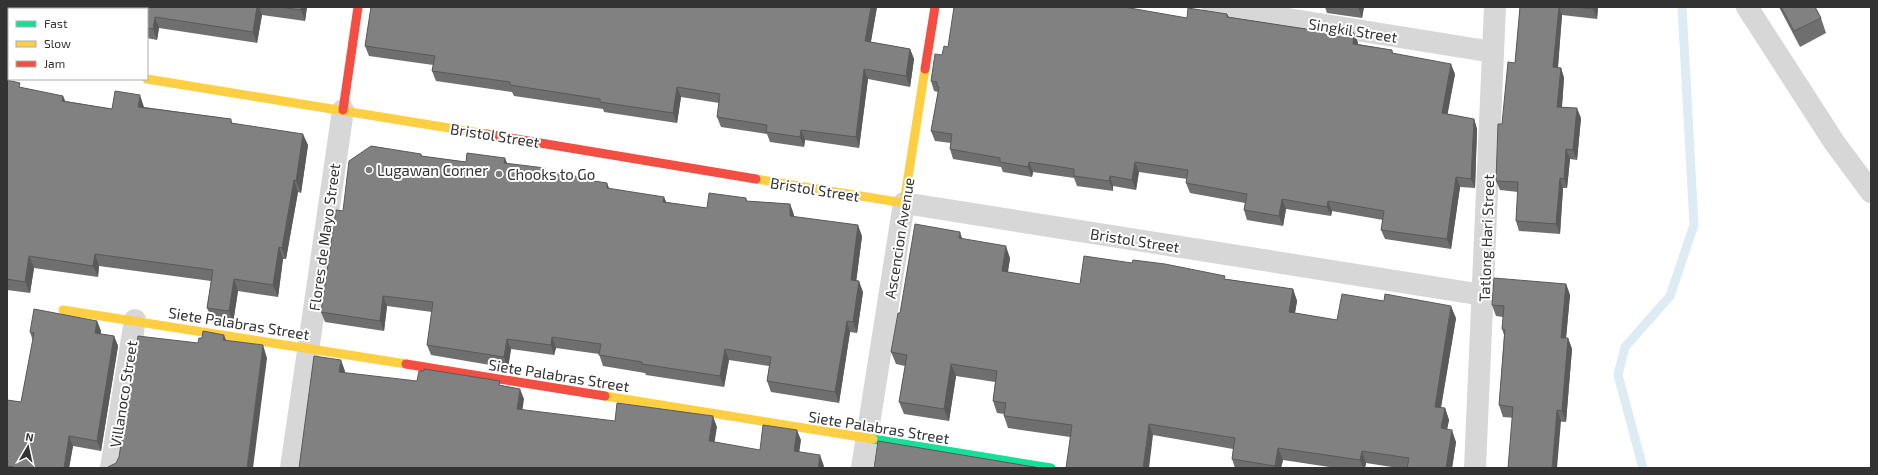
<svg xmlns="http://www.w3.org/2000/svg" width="1878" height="475" viewBox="0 0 1878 475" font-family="'Exo 2',sans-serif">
  <rect width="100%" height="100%" fill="#fff"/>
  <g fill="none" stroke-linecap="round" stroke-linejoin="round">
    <path stroke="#ddebf3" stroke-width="9" d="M1643 468 1618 375 1625 347 1670 296 1694 225 1682 7"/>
    <g stroke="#d7d7d7" stroke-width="22">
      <path d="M1213 7 1493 52"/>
      <path d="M1747 7 1834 142 1871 192"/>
      <path d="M111 468 135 320"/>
      <path d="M291 468 343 110"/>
      <path d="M862 468 904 203 1483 295"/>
      <path d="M1475 468 1495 7"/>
    </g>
    <path stroke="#16e098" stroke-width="9" d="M873 439 1051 468"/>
    <g stroke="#ffcf43" stroke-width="9">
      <path d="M147 79 486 134"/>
      <path d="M756 179 904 203 925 69"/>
      <path d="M63 310 406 364"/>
      <path d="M605 396 873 439"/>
    </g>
    <g stroke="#f24e42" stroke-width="9">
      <path d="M7 57H9"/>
      <path d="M925 69 935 7"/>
      <path d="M343 110 358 7"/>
      <path d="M486 134 756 179"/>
      <path d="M406 364 605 396"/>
    </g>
  </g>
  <g fill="#6f6f6f">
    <path d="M84 7H307L305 21 262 15 257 43 159 28 157 40 147 38V9Z"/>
    <path d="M371 7H877L871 42 910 49 914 59 910 87 868 79 859 148 805 140 804 147 770 142 767 134 721 127 717 117 719 103 681 97 677 123 604 112 603 109 514 96 512 92 436 81 432 71 433 65 369 56 365 46Z"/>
    <path d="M1325 7H1364L1362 18 1327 13Z"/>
    <path d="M1520 7H1598L1597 19 1562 15 1558 68H1561L1564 78 1562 107 1581 118 1577 160 1570 159 1567 188H1563L1560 234 1519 231 1516 221 1518 192 1500 190 1496 181 1502 124 1515 63Z"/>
    <path d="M1779 7H1815L1821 18 1826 33 1800 47Z"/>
    <path d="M1227 14 1229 17 1319 31 1354 33 1358 43V44L1392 50 1393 53 1455 74 1447 114 1474 119 1477 129 1475 188 1460 187 1451 249 1385 239 1381 230 1383 220 1332 211 1331 216 1286 209 1283 226 1247 220 1244 210 1245 203 1190 193 1186 183 1187 179 1139 172 1136 190 1113 186V191L1077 186 1074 178 1033 172 1032 177 1003 172 1001 167 953 159 950 149 951 143 935 141 931 131 938 92 934 91 931 81 942 55 948 47 1187 18Z"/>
    <path d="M7 80 21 88 65 101 112 109 144 107 231 119 232 123 308 145 301 193 298 192 286 259H283L278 297 238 291 233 323 212 320 207 308 211 281 99 266 98 277 34 268 30 293 7 290Z"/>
    <path d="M421 154 422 156 466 162 507 164 547 172 582 177 583 180 609 189 664 197 666 202 707 208 746 198 747 201 790 204 794 215V217L862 236 856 281 863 292 857 333 850 332 839 403 771 392 767 381 769 366 729 360 724 387 646 375 645 373 603 366 599 354 556 348 554 355 511 349 508 368 431 355 427 345 432 312 387 306 384 331 325 322 321 312 343 211Z"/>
    <path d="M962 239 1010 258 1008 272 1080 284 1226 279 1293 289 1297 301 1295 313 1337 320 1456 318 1441 408H1445L1449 420 1447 429 1456 442 1452 468H1398L1366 463 1365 468H1336L1283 460 1281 468H1235L1232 459 1233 449 1153 435 1070 437 1008 428 1004 416V414L997 413 993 401 995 382 956 376 949 421 904 414 899 402 905 366 896 364 891 352 900 313Z"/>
    <path d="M1566 284 1570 295 1566 338H1568L1572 349 1566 422 1503 417 1499 405 1504 335 1502 329 1503 317 1496 316 1492 305Z"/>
    <path d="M97 321 101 331V334L114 336 118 346 101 451 73 446 69 468H7V400L21 402 33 341 30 332Z"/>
  </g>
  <g fill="#5a5a5a">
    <path d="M257 7H259L262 15 257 43 253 32Z"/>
    <path d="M301 7H307L305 21 301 10Z"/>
    <path d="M871 7H877L869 51 865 41Z"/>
    <path d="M1358 7H1364L1362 18Z"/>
    <path d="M1559 7 1562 15 1557 77 1553 67Z"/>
    <path d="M1593 7H1598L1597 19 1593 9Z"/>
    <path d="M155 17 159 28 157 40 153 29Z"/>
    <path d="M1354 33 1358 43 1356 53 1353 44Z"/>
    <path d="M910 49 914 59 910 87 906 76Z"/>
    <path d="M1451 64 1455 74 1446 123 1442 113Z"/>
    <path d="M1561 68 1564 78 1561 117 1557 107Z"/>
    <path d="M864 69 868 79 859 148 856 137Z"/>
    <path d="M677 87 681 97 677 123 673 113Z"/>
    <path d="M140 95 144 107 142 118 138 107Z"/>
    <path d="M63 96 68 107 62 101Z"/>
    <path d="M1577 108 1581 118 1577 160 1573 150Z"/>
    <path d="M1474 119 1477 129 1475 188 1471 179Z"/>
    <path d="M801 130 805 140 804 147 800 137Z"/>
    <path d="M303 134 308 145 301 193 296 181Z"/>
    <path d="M1566 149 1570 159 1567 188 1564 179Z"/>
    <path d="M505 158 509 168 504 163Z"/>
    <path d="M1029 162 1033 172 1032 177 1028 167Z"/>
    <path d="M1135 162 1139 172 1136 190 1132 180Z"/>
    <path d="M1110 176 1113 186V191L1109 181Z"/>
    <path d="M1456 177 1460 187 1451 249 1447 239Z"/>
    <path d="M1560 178 1563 188 1560 234 1556 224Z"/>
    <path d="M294 180 298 192 286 259 282 248Z"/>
    <path d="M607 183 611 193 607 188Z"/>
    <path d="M664 197 668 207 663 202Z"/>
    <path d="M1282 199 1286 209 1283 226 1279 216Z"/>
    <path d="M1328 201 1332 211 1331 216 1327 207Z"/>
    <path d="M790 204 794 215 793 227 790 216Z"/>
    <path d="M858 225 862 236 855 291 851 280Z"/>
    <path d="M960 232 964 244 959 238Z"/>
    <path d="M1006 246 1010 258 1006 283 1002 271Z"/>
    <path d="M279 247 283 259 278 297 273 285Z"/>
    <path d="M95 254 99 266 98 277 93 266Z"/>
    <path d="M29 256 34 268 30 293 25 282Z"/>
    <path d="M234 279 238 291 233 323 229 311Z"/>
    <path d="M859 281 863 292 857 333 853 322Z"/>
    <path d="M1566 284 1570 295 1565 349 1561 338Z"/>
    <path d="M1293 289 1297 301 1293 324 1289 312Z"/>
    <path d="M383 296 387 306 384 331 380 321Z"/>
    <path d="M1451 306 1456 318 1439 418 1435 407Z"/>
    <path d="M97 321 101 331 99 343 95 333Z"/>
    <path d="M847 321 850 332 839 403 835 392Z"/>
    <path d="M224 335 229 348 223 340Z"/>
    <path d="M114 336 118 346 101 451 97 441Z"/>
    <path d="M552 337 556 348 554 355 551 345Z"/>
    <path d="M1568 338 1572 349 1566 422 1562 411Z"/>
    <path d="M507 339 511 349 508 368 504 357Z"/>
    <path d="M263 345 267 358 253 468H247Z"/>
    <path d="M725 349 729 360 724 387 720 376Z"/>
    <path d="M341 360 345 371 343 383 339 372Z"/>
    <path d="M951 364 956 376 949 421 944 409Z"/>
    <path d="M520 389 524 399 521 420 517 409Z"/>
    <path d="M1445 408 1449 420 1445 440 1441 428Z"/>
    <path d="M1557 410 1561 421 1557 468H1552Z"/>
    <path d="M713 416 717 427 713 452 709 441Z"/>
    <path d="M1149 424 1153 435 1149 468H1143Z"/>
    <path d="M797 430 801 440 798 462 794 451Z"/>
    <path d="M1452 430 1456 442 1452 468H1446Z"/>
    <path d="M69 436 73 446 69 468H64Z"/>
    <path d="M1278 448 1283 460 1281 468H1276L1275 466Z"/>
    <path d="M1362 451 1366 463 1365 468H1363L1360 460Z"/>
    <path d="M820 455 824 466 823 468H818Z"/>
  </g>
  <g fill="#818181" stroke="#5a5a5a">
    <path d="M84 7H257L253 32 155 17 153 29 147 28V9H84Z"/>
    <path d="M279 7H301V10Z"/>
    <path d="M371 7H871L865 41 910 49 906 76 864 69 856 137 801 130 800 137 766 132 767 125 717 117 720 94 677 87 673 113 600 102V99L510 85V82L432 71 435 56 365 46Z"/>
    <path d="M954 7H1124L1187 18 1188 8 1227 14V17L1319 31V27L1354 33 1353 44 1392 50V53L1451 64 1442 113 1474 119 1471 179 1456 177 1447 239 1381 230 1384 211 1328 201 1327 207 1282 199 1279 216 1244 210 1247 194 1186 183 1188 170 1135 162 1132 180 1110 176 1109 181 1074 176V169L1029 162 1028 167 1000 162V158L950 149 952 134 931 131 939 87 937 86V82L931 81 935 54 942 55 944 46 948 47Z"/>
    <path d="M1520 7H1559L1553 67 1561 68 1557 107 1577 108 1573 150 1566 149 1564 179 1560 178 1556 224 1516 221 1518 182 1496 181 1498 124H1502L1508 62 1515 63Z"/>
    <path d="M1574 7H1593V9Z"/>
    <path d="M1781 7H1815L1821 18 1794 31Z"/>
    <path d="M7 80 20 83 19 87 63 96 62 101 112 109 115 91 140 95 138 107 231 119V123L303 134 296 181 294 180 282 248 279 247 273 285 234 279 229 311 207 308 213 270 95 254 93 266 29 256 25 282 7 279Z"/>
    <path d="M371 146 421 154V156L466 162 467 153 505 158 504 163 545 168V172L582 177 581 179 607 183V188L664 197 663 202 707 208 709 193 746 198V201L790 204V216L858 225 851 280 859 281 853 322 847 321 835 392 767 381 771 357 725 349 720 376 642 364V362L599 355 601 344 552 337 551 345 507 339 504 357 427 345 433 302 383 296 380 321 321 312 336 210 343 211 349 161Z"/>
    <path d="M915 224 960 232 959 238 1006 246 1002 271 1080 284 1084 256 1132 263 1133 260 1165 264 1225 276 1224 279 1293 289 1289 312 1337 320 1342 294 1384 301 1385 294 1451 306 1435 407 1445 408 1441 428 1452 430 1446 468H1407L1409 458 1362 451 1360 460 1278 448 1275 466 1232 459 1235 438 1149 424 1143 468H1066L1072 425 1004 416 1006 403 993 401 997 371 951 364 944 409 899 402 907 355 891 352 898 313H900Z"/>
    <path d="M1494 278 1566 284 1561 338H1568L1562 411 1557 410 1552 468H1508L1513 407 1499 405 1505 330 1502 329 1504 306 1492 305Z"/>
    <path d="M34 309 97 321 95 333 114 336 97 441 69 436 64 468H14V467L7 466 8 461 7 460V400L21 402 34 333 30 332Z"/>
    <path d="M203 331 224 335 223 340 263 345 247 468H108V467L116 463 119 457 138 336 198 343 199 338H202Z"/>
    <path d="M314 356 341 360 339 372 417 381 419 371H424V369L500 381 499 385 520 389 517 409 615 421 617 403 713 416 709 441 760 450 763 425 797 430 794 451 820 455 818 468H299Z"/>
    <path d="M878 441 1040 468H874Z"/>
  </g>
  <g fill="#7a7a7a" stroke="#fff" stroke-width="1.5">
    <circle cx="369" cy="170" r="4"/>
    <circle cx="499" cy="174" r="4"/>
  </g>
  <g text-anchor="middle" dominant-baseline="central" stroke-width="4" stroke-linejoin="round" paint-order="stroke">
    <g font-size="15" fill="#333" stroke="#fff">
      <text transform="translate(1353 30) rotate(9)">Singkil Street</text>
      <text transform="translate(495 135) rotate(9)">Bristol Street</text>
      <text transform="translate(815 189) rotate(9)">Bristol Street</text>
      <text transform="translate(324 237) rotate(-82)">Flores de Mayo Street</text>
      <text transform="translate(899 238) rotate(-81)">Ascencion Avenue</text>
      <text transform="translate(1486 238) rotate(-88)">Tatlong Hari Street</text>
      <text transform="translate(1135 240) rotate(9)">Bristol Street</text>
      <text transform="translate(239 323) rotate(9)">Siete Palabras Street</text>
      <text transform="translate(559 375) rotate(9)">Siete Palabras Street</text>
      <text transform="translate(123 394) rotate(-81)">Villanoco Street</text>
      <text transform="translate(879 427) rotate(9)">Siete Palabras Street</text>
    </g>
    <g font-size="15" fill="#333" stroke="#fff" text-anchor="start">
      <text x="377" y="170">Lugawan Corner</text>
      <text x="507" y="174">Chooks to Go</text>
    </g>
  </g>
  <rect width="1878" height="475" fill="none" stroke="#333333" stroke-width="16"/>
  <rect x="8" y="8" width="140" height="72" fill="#ffffff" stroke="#adadad"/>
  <rect x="16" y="21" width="20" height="6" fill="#16e098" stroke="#adadad"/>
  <text x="44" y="28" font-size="12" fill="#333333">Fast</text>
  <rect x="16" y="41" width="20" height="6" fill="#ffcf43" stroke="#adadad"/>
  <text x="44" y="48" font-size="12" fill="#333333">Slow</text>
  <rect x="16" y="61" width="20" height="6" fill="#f24e42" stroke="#adadad"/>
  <text x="44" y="68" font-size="12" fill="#333333">Jam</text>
  <g transform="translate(28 447) rotate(9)" stroke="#ffffff" stroke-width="3" paint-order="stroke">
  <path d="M0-3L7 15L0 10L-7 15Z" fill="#333333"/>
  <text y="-6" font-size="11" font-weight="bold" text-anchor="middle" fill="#333333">N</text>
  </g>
</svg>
